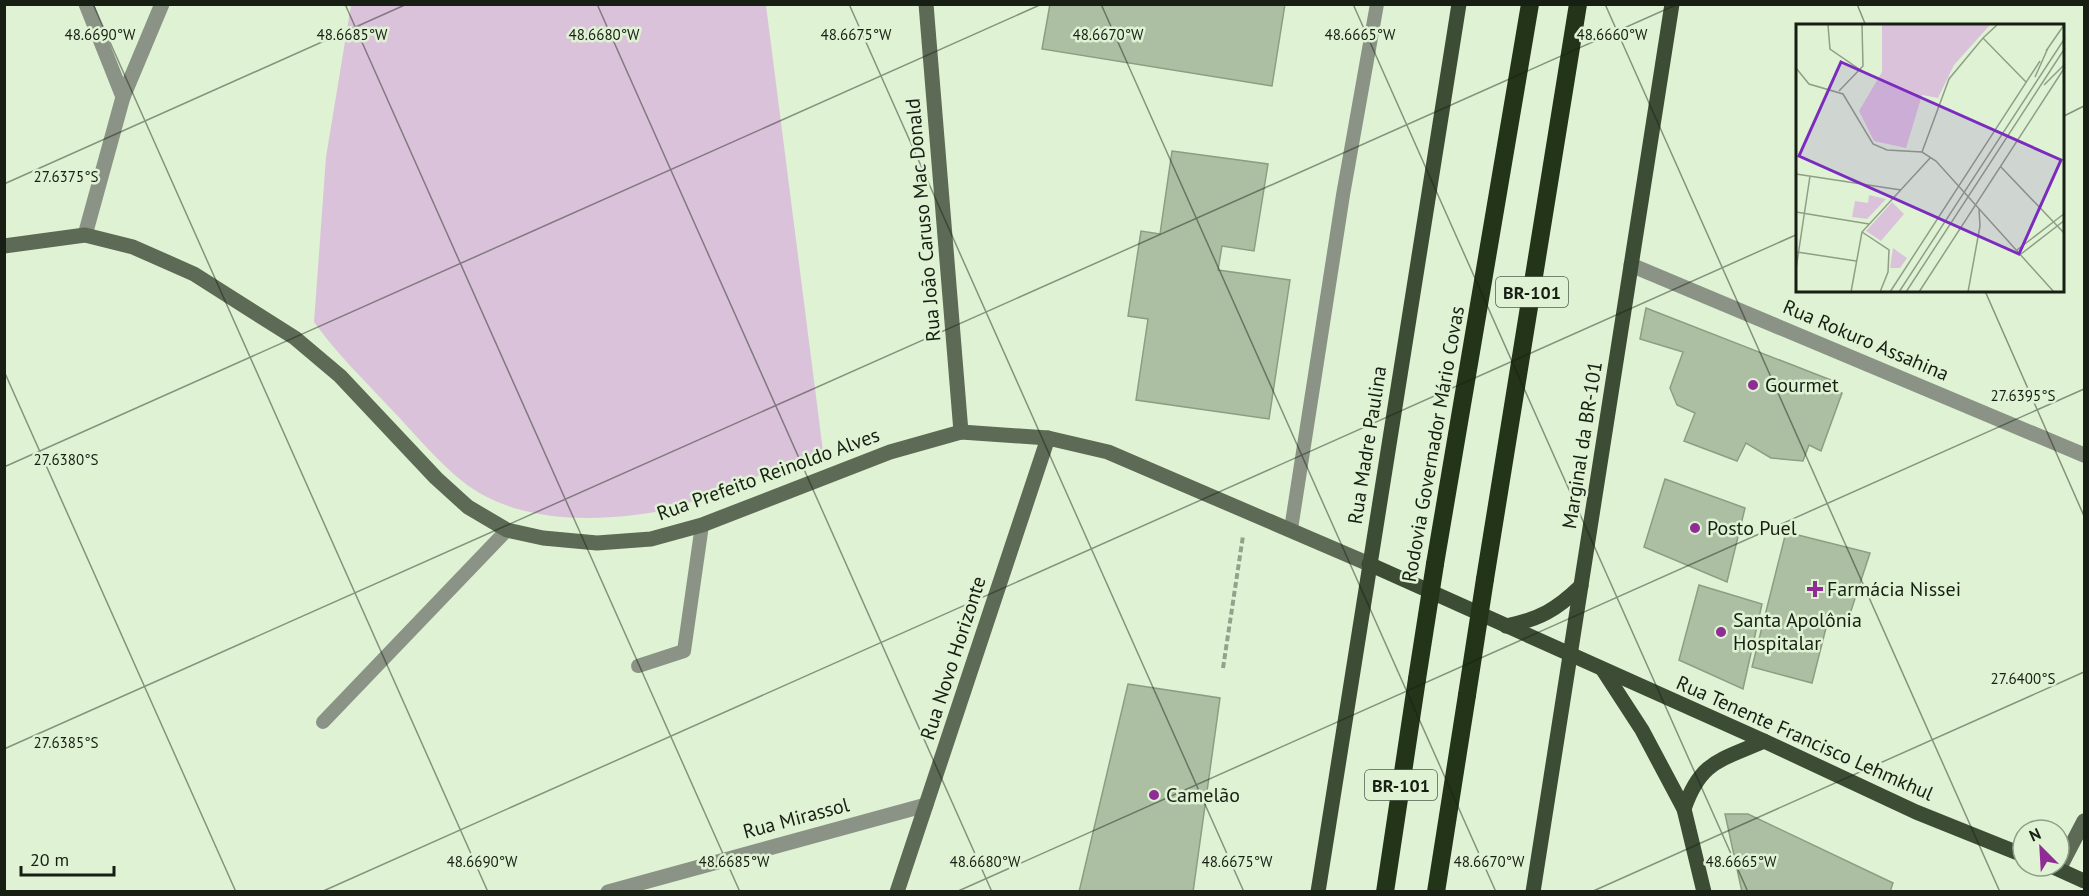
<svg xmlns="http://www.w3.org/2000/svg" width="2089" height="896" viewBox="0 0 2089 896" font-family="'PT Sans',sans-serif">
  <rect width="100%" height="100%" fill="#dff3d4"/>
  <path fill="#dac3da" d="M351 5H766L823 451 673 509C605 522 520 527 462 481 437 461 415 434 392 410 365 381 337 354 314 322L326 157Z"/>
  <g fill="#acbfa2" stroke="#8c9e82" stroke-width="1.5">
    <path d="M1050 4H1285L1272 86 1042 49Z"/>
    <path d="M1172 151 1268 164 1254 251 1222 246 1218 270 1290 280 1269 419 1136 400 1148 319 1128 316 1141 231 1160 234Z"/>
    <path d="M1646 308 1836 382 1834 389 1842 393 1821 451 1809 445 1803 461 1771 458 1746 443 1737 461 1684 441 1695 413 1677 405 1670 388 1683 352 1640 339Z"/>
    <path d="M1665 479 1745 508 1727 582 1644 547Z"/>
    <path d="M1786 532 1870 553 1846 626 1827 624 1812 683 1752 667Z"/>
    <path d="M1699 585 1762 604 1743 689 1679 660Z"/>
    <path d="M1128 684 1220 698 1193 892H1079Z"/>
    <path d="M1725 814H1748L1893 883 1890 892H1742Z"/>
  </g>
  <g fill="none" stroke-linecap="round" stroke-linejoin="round">
    <path stroke="#93a28b" stroke-width="4" stroke-dasharray="6 3" stroke-linecap="butt" d="M1223 668 1243 536"/>
    <g stroke="#8a9385" stroke-width="14">
      <path d="M1291 529 1343 195 1377 4"/>
      <path d="M638 666 684 651 702 525"/>
      <path d="M323 722 507 530"/>
    </g>
    <g stroke="#8a9385" stroke-width="15">
      <path d="M86 4 123 97"/>
      <path d="M85 235 123 97 162 4"/>
      <path d="M1631 265 2084 455"/>
      <path d="M608 892 926 805"/>
    </g>
    <g stroke="#5d6a55" stroke-width="15">
      <path d="M926 4 961 432"/>
      <path d="M4 246 85 235 133 247 194 274 295 338 340 376 436 478 468 507 507 530 543 538 597 543 651 539 702 525 890 452 961 432 1048 438 1108 452 1369 564"/>
      <path d="M2059 869 2084 821"/>
      <path d="M897 892 1048 438"/>
    </g>
    <g stroke="#3d4c34" stroke-width="15">
      <path d="M1369 564 1764 741 1916 812 2023 855"/>
      <path d="M1506 626C1540 619 1556 610 1581 586"/>
      <path d="M1603 670 1642 730 1684 809 1704 892"/>
      <path d="M1684 809C1701 760 1720 761 1764 741"/>
      <path d="M2051 866 2084 881"/>
      <path d="M1318 892 1459 4"/>
      <path d="M1533 892 1672 4"/>
    </g>
    <g stroke="#233418" stroke-width="18">
      <path d="M1435 564 1530 4"/>
      <path d="M1485 579 1578 4"/>
      <path d="M1385 892 1417 679"/>
      <path d="M1436 892 1467 695"/>
    </g>
    <g stroke="#233418" stroke-width="18">
      <path d="M1417 679 1435 564"/>
      <path d="M1467 695 1485 579"/>
    </g>
  </g>
  <path fill="none" stroke="#171e13" stroke-width="1.5" stroke-opacity="0.45" d="M93 4 488 892M345 4 740 892M597 4 992 892M849 4 1244 892M1101 4 1496 892M1353 4 1748 892M1605 4 2000 892M1857 4 1866 26M2064 116 2084 106M4 184 407 4M1985 291 2084 516M4 371 236 892M4 467 1042 4M4 749 1678 4M321 892 1798 234M956 892 2084 389M1591 892 2084 672"/>
  <g fill="#8f2d94" stroke="#dff3d4" stroke-width="2">
    <circle cx="1753" cy="385" r="6"/>
    <circle cx="1695" cy="528" r="6"/>
    <path d="M1812 580h6v6h6v6h-6v6h-6v-6h-6v-6h6z"/>
    <circle cx="1721" cy="632" r="6"/>
    <circle cx="1154" cy="795" r="6"/>
  </g>
  <g text-anchor="middle" dominant-baseline="central" stroke-width="5" stroke-linejoin="round" paint-order="stroke">
    <g fill="#dff3d4" stroke="#535e4d" stroke-width="1.5">
      <rect x="1496" y="277" width="72" height="30" rx="4.5"/>
      <rect x="1365" y="770" width="72" height="30" rx="4.5"/>
    </g>
    <g font-size="18" font-weight="bold" fill="#171e13">
      <text x="1532" y="292">BR-101</text>
      <text x="1401" y="785">BR-101</text>
    </g>
    <g font-size="20" fill="#171e13" stroke="#dff3d4">
      <text transform="translate(923 220) rotate(-95)">Rua João Caruso Mac Donald</text>
      <text transform="translate(1866 340) rotate(23)">Rua Rokuro Assahina</text>
      <text transform="translate(1433 444) rotate(-80)">Rodovia Governador Mário Covas</text>
      <text transform="translate(1367 445) rotate(-81)">Rua Madre Paulina</text>
      <text transform="translate(1582 445) rotate(-81)">Marginal da BR-101</text>
      <text transform="translate(768 474) rotate(-20)">Rua Prefeito Reinoldo Alves</text>
      <text transform="translate(953 658) rotate(-72)">Rua Novo Horizonte</text>
      <text transform="translate(1805 738) rotate(24)">Rua Tenente Francisco Lehmkhul</text>
      <text transform="translate(796 818) rotate(-15)">Rua Mirassol</text>
    </g>
    <g font-size="20" fill="#171e13" stroke="#dff3d4" text-anchor="start">
      <text x="1765" y="385">Gourmet</text>
      <text x="1707" y="528">Posto Puel</text>
      <text x="1827" y="589">Farmácia Nissei</text>
      <text x="1733" y="620">Santa Apolônia<tspan x="1733" dy="23">Hospitalar</tspan></text>
      <text x="1166" y="795">Camelão</text>
    </g>
  </g>
  <g transform="translate(1796 24)">
    <rect width="268" height="268" fill="#dff3d4"/>
    <path d="M86 1H194L158 41 142 74 126 71 110 124 78 117 63 87 86 48ZM73 171 90 175 71 195 56 193 59 177 72 179ZM96 178 108 190 85 217 70 207ZM97 224 111 234 104 244H94Z" fill="#dac3da"/>
    <path fill="none" stroke="#8f9e87" stroke-width="1.5" d="M32 1 34 25 63 45M187 14 201 1M250 27 268 1M0 44 13 60 47 70 77 120 91 126 126 128 140 137 258 268M239 53 252 24M248 61 269 40M43 67 67 42 66 1M126 128 153 55 187 14 230 58M205 143 269 210M0 150 105 166M0 188 73 200M66 208 93 226 92 248 84 268M221 226 269 189M1 228 60 237M225 230 269 196M0 245 14 152M55 268 66 208 135 133M94 268 244 37M103 268 269 14M110 268 269 24M123 268 269 43M172 268 184 202 183 185"/>
    <path fill="#7b2cbf" fill-opacity="0.15" stroke="#7b2cbf" stroke-width="3" d="M45 38 265 136 223 230 3 132Z"/>
    <rect width="268" height="268" fill="none" stroke="#171e13" stroke-width="3"/>
  </g>
  <g font-size="15" text-anchor="middle" fill="#171e13" stroke="#dff3d4" stroke-width="5" stroke-linejoin="round" paint-order="stroke">
    <text x="100" y="40">48.6690°W</text>
    <text x="604" y="40">48.6680°W</text>
    <text x="856" y="40">48.6675°W</text>
    <text x="1108" y="40">48.6670°W</text>
    <text x="1612" y="40">48.6660°W</text>
    <text x="352" y="40">48.6685°W</text>
    <text x="1360" y="40">48.6665°W</text>
    <text x="66" y="182">27.6375°S</text>
    <text x="2023" y="401">27.6395°S</text>
    <text x="66" y="465">27.6380°S</text>
    <text x="2023" y="684">27.6400°S</text>
    <text x="66" y="748">27.6385°S</text>
    <text x="482" y="867">48.6690°W</text>
    <text x="734" y="867">48.6685°W</text>
    <text x="985" y="867">48.6680°W</text>
    <text x="1237" y="867">48.6675°W</text>
    <text x="1489" y="867">48.6670°W</text>
    <text x="1741" y="867">48.6665°W</text>
  </g>
  <rect width="2089" height="896" fill="none" stroke="#171e13" stroke-width="12"/>
  <g transform="translate(2041 848) rotate(336)"><circle r="28" fill="#dff3d4" stroke="#8f9e87" stroke-width="1.5"/>
  <path d="M0-4.5L10 22L0 15L-10 22Z" fill="#8f2d94"/>
  <text y="-9" font-size="16" font-weight="bold" text-anchor="middle" fill="#171e13">N</text>
  </g>
  <path d="M21 866v9h93v-9" fill="none" stroke="#171e13" stroke-width="3"/>
  <text x="30" y="866" font-size="18" fill="#171e13" stroke="#dff3d4" stroke-width="4.5" paint-order="stroke">20 m</text>
</svg>
